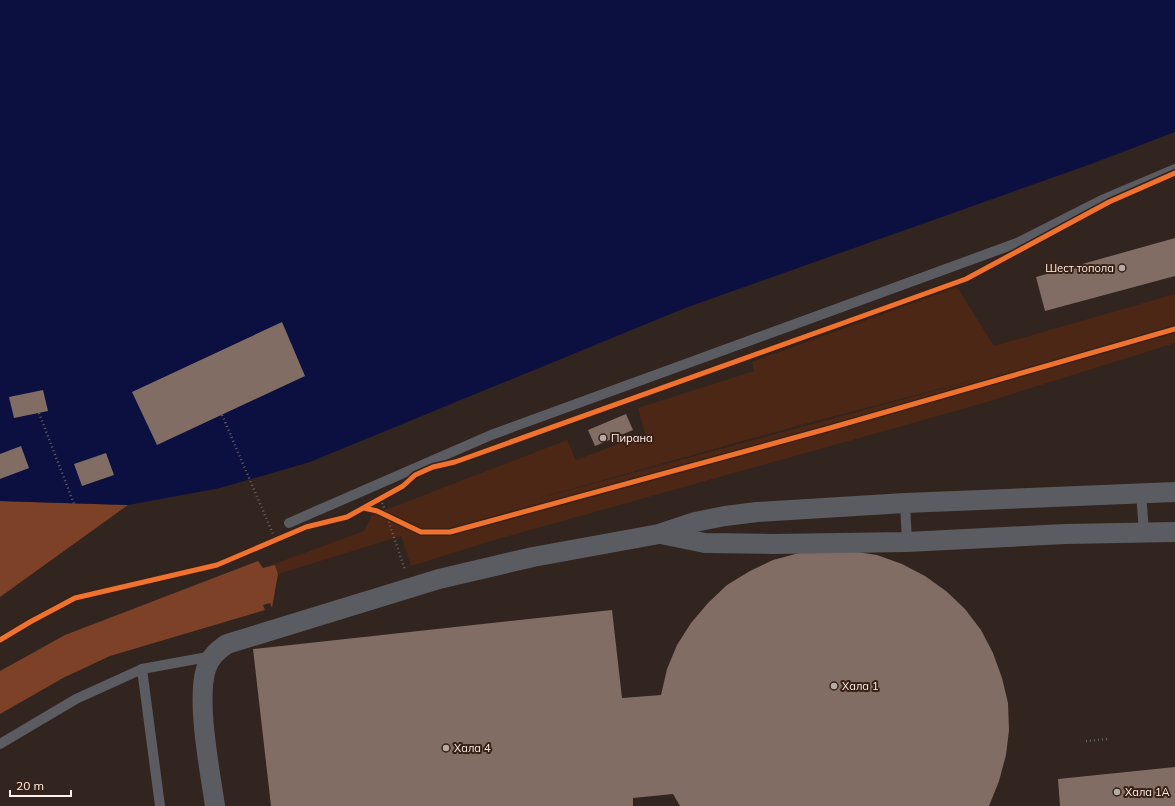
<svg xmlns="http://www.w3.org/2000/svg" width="1175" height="806" viewBox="0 0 1175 806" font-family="Mulish,sans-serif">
  <rect width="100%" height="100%" fill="#32241e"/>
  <path fill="#4d2715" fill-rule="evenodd" d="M957 287 994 346 1175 294V343L977 405 491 541 411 566 401 536 278 574 275 565 263 568 364 531 372 515 567 440 576 460 645 434 638 408 754 371 752 362ZM982 378 514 505 793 427Z"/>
  <g fill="#7c4127">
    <path d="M0 501 128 505 0 597Z"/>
    <path d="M258 561 263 568 275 565 278 574 272 608 270 603 263 605 265 610 110 656 63 678 0 714V671L65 635Z"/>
  </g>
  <path fill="#0c1040" d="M0 0H1175V132L1091 164 685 308 310 462 220 488 128 505 0 501Z"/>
  <g fill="#816d64">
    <path d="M1175 238V276L1045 311 1036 277Z"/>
    <path d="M282 322 305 376 157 445 132 392Z"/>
    <path d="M43 390 48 411 14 418 9 397Z"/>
    <path d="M626 414 633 430 595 446 588 430Z"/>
    <path d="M21 446 29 468 0 479V454Z"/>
    <path d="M106 453 114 475 82 486 74 464Z"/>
    <path d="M851 551 877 555 902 564 925 576 946 591 965 609 981 630 993 653 1002 678 1008 703 1009 730 1006 755 999 781 989 806H680L673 794 633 798V806H271L253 649 612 610 622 698 661 695 667 669 677 645 691 623 708 603 727 585 750 571 773 560 799 553Z"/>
    <path d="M1175 767V806H1060L1058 779Z"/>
  </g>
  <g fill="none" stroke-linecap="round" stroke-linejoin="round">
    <g stroke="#646060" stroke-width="2.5" stroke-dasharray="1 3" stroke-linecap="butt">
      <path d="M39 413 74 504"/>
      <path d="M222 415 276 541"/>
      <path d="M381 499 405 570"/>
      <path d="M1086 741 1108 739"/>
    </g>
    <g stroke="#5b5b62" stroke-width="10">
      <path d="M1141 493 1144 532"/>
      <path d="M905 503 907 542"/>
      <path d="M289 523 491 435 1017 243 1104 199 1175 169"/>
      <path d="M142 669 160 806"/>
      <path d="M0 744 76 699 142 669 213 656"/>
    </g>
    <g stroke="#5b5b62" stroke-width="20">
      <path d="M661 534 705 543 773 544 907 542 1065 534 1175 532"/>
      <path d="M215 806C210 771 196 701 206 669 210 657 217 651 227 644L439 579 533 557 659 534 695 522 725 516 757 512 905 503 1175 492"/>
    </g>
    <g stroke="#3a2116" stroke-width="8">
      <g id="cycleway">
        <path d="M364 508 377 511 421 532H450L830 428 1175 329"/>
        <path d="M0 640 30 622 75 598 217 565 306 527 347 517 403 486 415 475 433 467 455 462 966 279 1109 202 1175 173"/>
      </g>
    </g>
    <use href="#cycleway" stroke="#ef722f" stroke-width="5"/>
  </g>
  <g fill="#b7a9a3" stroke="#3a2116" stroke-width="1.5">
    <circle cx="1122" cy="268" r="4"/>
    <circle cx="603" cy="438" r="4"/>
    <circle cx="834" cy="686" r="4"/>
    <circle cx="446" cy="748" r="4"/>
    <circle cx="1117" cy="792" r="4"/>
  </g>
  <g text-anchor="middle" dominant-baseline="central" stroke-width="4" stroke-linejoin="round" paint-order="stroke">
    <g font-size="11" fill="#fef0ea" stroke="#3a2116" text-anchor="start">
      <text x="1114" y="268" text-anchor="end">Шест топола</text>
      <text x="611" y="438">Пирана</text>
      <text x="842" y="686">Хала 1</text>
      <text x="454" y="748">Хала 4</text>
      <text x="1125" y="792">Хала 1А</text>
    </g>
  </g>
  <path d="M10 790v6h61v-6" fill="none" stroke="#fef0ea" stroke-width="2"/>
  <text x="16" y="790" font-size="12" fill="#fef0ea" stroke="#3a2116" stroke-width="3" paint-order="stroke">20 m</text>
</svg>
